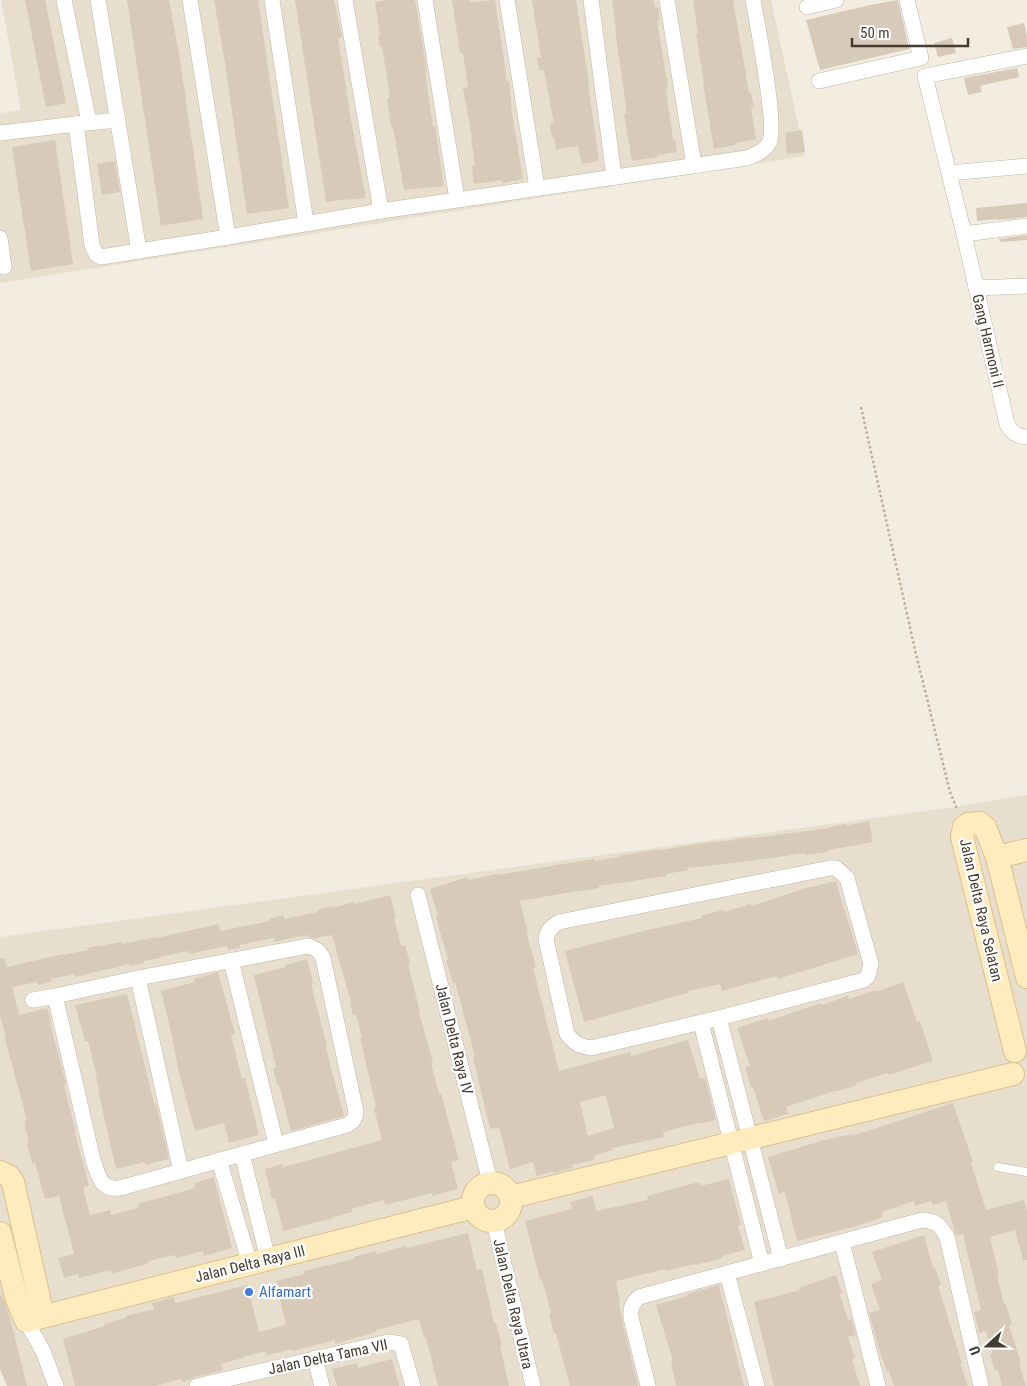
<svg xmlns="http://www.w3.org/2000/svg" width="1027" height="1386" viewBox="0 0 1027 1386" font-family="'Roboto Condensed',sans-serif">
  <rect width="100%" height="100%" fill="#f2ece1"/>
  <g fill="#e7dece">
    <path d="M1 0H771L805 156 0 283V113L21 110Z"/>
    <path d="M1027 795V1386H8L0 1365V937L948 808Z"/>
  </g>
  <g fill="#d8cab8" fill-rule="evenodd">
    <path d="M25 0H45L66 103 46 107Z"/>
    <path d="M127 0H169L180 59 203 219 161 226Z"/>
    <path d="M214 0H258L289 208 247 214 224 57Z"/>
    <path d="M295 0H334L342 37 338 38 351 120 366 198 347 200V199L326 202Z"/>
    <path d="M387 0H415L427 71 425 72 428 92 433 126H435L444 186 404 190 393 127H391L387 98 390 97 382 46 380 47 378 35H380L375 2Z"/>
    <path d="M452 0H470V2L495 0 507 81H509L512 113 523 179 502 183V180L474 184 472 166H475L471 138 472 137 463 88 468 87 463 53H460Z"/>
    <path d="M532 0H576L589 83H588L599 161 582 164 578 146 556 149 554 137H552L550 124 554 123 544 70H539L537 58H541Z"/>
    <path d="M612 0H653L655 7H658L660 20 657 21 668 87H666L668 105 673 140 675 139 677 152 657 155V157L632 161 624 114 627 113 615 30H616Z"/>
    <path d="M693 0H733L749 93H751L754 107 751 108 756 139 735 143V145L714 149 703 83H704L696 34 698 33Z"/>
    <path d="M898 0 909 49 820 70 806 20 870 5Z"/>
    <path d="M1024 23 1027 37V47L1013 49 1007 27Z"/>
    <path d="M952 38 956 53 938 57 934 43Z"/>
    <path d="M1017 68 1019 77 980 86 982 92 968 95 964 78Z"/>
    <path d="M802 130 805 152 787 154 785 133Z"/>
    <path d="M55 140 73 264 31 271 12 147Z"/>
    <path d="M115 161 120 192 102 195 97 164Z"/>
    <path d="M1027 203V217L997 220V219L977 221 976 208Z"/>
    <path d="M1027 235V240L1000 242 999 239Z"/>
    <path d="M869 821 873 842 828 850V852L805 855V853L750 861 688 868V870L666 874V876L599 886V888L572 892 520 901 528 934 527 935 536 967 533 968 559 1071 630 1052 631 1056 688 1040 700 1079 705 1078 716 1120 699 1124 698 1123 663 1132 664 1137 612 1148 613 1150 594 1156V1160L572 1165 573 1168 553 1173V1171L537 1176 533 1162 510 1169 499 1127 490 1129 473 1057H475L469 1034 455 982 453 983 446 960H448L436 917 438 916 430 889 468 877 469 880 496 874 497 875 594 859 595 861 620 857 619 856 642 852 662 849V850L704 843 735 840V839L753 837V838L830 828V827L847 824V826ZM606 1095 614 1128 588 1136 580 1102Z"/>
    <path d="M836 881 858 954 778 979 777 976 722 991 720 984 688 991 689 993 660 1000V1001L584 1022 565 951 643 931 702 918 701 916 723 910 724 912 751 904V906L803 889Z"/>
    <path d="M390 895 396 918H394L401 946 405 945 410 963 408 964 420 1012H419L433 1063 431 1064 439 1094 441 1093 459 1160 451 1162 458 1189 432 1196V1193L385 1205 384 1200 351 1209 352 1212 333 1217V1218L283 1231 275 1198 272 1199 265 1169 282 1164 283 1167 382 1140 374 1108 376 1107 360 1038 362 1037 356 1015H353L350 1003 351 1002 332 935 315 938 308 937 307 935 274 942 273 938 240 945V948L228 950 227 946 189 954 188 951 160 957 161 958 144 961V963L129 966V964L75 977 74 974 51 979V982L38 985 37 982 12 987 19 1015 47 1008 51 1022 50 1023 66 1084 64 1085 76 1133H75L89 1186 83 1187 90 1215 110 1210 111 1215 138 1208V1204L195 1188 194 1183 214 1177 232 1248 204 1256 203 1251 176 1258 175 1255 148 1261 149 1263 112 1274 111 1270 79 1278 78 1274 64 1278 58 1258 74 1254 59 1196 45 1199 35 1163H32L27 1143H29L24 1121 27 1120 5 1039 6 1038 0 1015V958H4L7 967 63 954 64 955 88 950 87 948 101 945V946L122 942V944L156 937V938L219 924 220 931 270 921 269 919 283 915 284 919 318 912 317 910 333 906V908L354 902 355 904Z"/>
    <path d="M307 959 313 983 311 984 327 1046 326 1047 330 1064 344 1116 291 1131 279 1085H277L273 1068 276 1067 254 975 286 967V965Z"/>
    <path d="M218 972 235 1034 231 1035 242 1079 245 1078 259 1135 229 1143 224 1123 195 1131 179 1073 171 1032 161 991 195 982 194 979Z"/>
    <path d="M903 982 917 1022 920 1021 933 1061 888 1075 887 1073 856 1083 857 1085 838 1091V1090L786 1107 788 1114 764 1121 753 1087 751 1088 745 1067 750 1066 737 1028 767 1018 768 1021 821 1003V1005L848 996 849 999 876 990 877 992Z"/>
    <path d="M127 994 154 1103H156L158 1112 169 1159 145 1165V1162L116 1169 98 1090 99 1089 96 1077H97L88 1041H85L75 1005Z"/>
    <path d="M953 1103 973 1162 971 1163 986 1210 1024 1200 1027 1211V1260H1023L1015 1230 990 1237 999 1275H997L1004 1304H1006L1012 1325H1009L1021 1363 1019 1364 1026 1386H1002L998 1370 995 1371 990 1355 993 1354 986 1331 979 1333 974 1312 981 1310 963 1234 956 1236 946 1201 933 1205 931 1201 915 1206 914 1201 882 1212 883 1217 857 1226 797 1241 785 1192 779 1194 768 1157 828 1139 852 1134V1136Z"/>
    <path d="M729 1179 741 1225 738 1226 745 1250 722 1256 723 1258 695 1265V1264L665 1271V1269L616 1281 620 1302H619L622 1320 638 1386H570L556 1333 554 1334 549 1314 551 1313 542 1279 540 1280 525 1221 572 1209 570 1202 593 1196 596 1211 648 1200 647 1196 699 1182 700 1186Z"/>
    <path d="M468 1233 477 1270 482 1269 494 1323H496L502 1345 500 1346 509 1386H438L426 1337H424L419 1319 376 1330V1332L335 1344V1340L293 1351 292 1349 267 1355 266 1351 243 1357V1358L221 1364 223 1370 195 1377 190 1380 182 1382 181 1379 155 1386H75L63 1339 105 1326 104 1324 126 1318V1316L154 1309 152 1303 174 1297 175 1303 247 1285 259 1332 286 1325 276 1281 305 1274 304 1271 354 1259V1257L376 1251 377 1254 405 1246 406 1248Z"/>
    <path d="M924 1235 933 1268 935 1267 941 1285 938 1286 962 1363H960L968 1386H894L889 1371 887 1372 880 1352 869 1313 880 1310 871 1284 882 1280 872 1252Z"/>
    <path d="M836 1275 842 1294 840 1295 848 1320 851 1319 856 1335 848 1337 855 1358 852 1359 860 1386H774L754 1302 800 1290 799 1288Z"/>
    <path d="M719 1285 744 1386H676L671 1362 673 1361 656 1305 688 1296 687 1294Z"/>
    <path d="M0 1295H2L10 1318 27 1386H7L0 1369Z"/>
    <path d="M392 1359 399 1386H337L332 1369 357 1363 358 1368Z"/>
  </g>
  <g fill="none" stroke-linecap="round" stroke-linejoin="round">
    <g stroke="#c1b6a6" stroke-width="9">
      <path id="lane" d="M998 1167 1027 1172"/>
    </g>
    <g stroke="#c1b6a6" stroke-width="16">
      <g id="street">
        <path d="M64 0 89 122"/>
        <path d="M98 0 139 251"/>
        <path d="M190 0 228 237"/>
        <path d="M272 0 306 223"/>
        <path d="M345 0 381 211"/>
        <path d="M425 0 457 199"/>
        <path d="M507 0 537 188"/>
        <path d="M591 0 614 177"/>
        <path d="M667 0 694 165"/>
        <path d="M807 7 836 0"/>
        <path d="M1027 56 925 76 964 234 1007 424C1012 433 1017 436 1027 437"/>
        <path d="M819 81 921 58 907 0"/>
        <path d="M76 124 92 245 96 254 101 257 228 237 381 211 747 158C754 155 765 151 769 143 778 128 757 23 753 0"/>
        <path d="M0 133 76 124 118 120"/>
        <path d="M949 173 1027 166"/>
        <path d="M964 234 1027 226"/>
        <path d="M0 238 4 267"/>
        <path d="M976 288 1027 286"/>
        <path d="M830 868H836L847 878 871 964 868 976 864 980 719 1018 591 1048C579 1046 574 1043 567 1034L546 939C548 930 551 927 559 922Z"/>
        <path d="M418 895 490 1182"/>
        <path d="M231 960 276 1144"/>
        <path d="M138 978 181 1171"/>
        <path d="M33 1000 55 996 138 978 308 946C316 948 320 951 323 958L356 1112C355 1119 353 1122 347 1125L120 1188C100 1191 98 1174 93 1160L55 996"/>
        <path d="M719 1018 781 1259"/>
        <path d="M701 1023 762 1264"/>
        <path d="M242 1154 268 1259"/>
        <path d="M219 1160 250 1264"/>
        <path d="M494 1222 533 1386"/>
        <path d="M842 1242 878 1386"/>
        <path d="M727 1273 757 1386"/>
        <path d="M26 1321 43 1351 56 1386"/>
        <path d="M315 1358 322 1386"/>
        <path d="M197 1386 388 1342 401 1344 413 1386"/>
        <path d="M648 1386 631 1318C630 1308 632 1304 639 1297L922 1220C937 1221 939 1224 947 1237L981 1386"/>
      </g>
    </g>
    <g stroke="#dac28d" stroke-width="24">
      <g id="secondary">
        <path d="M997 857 1027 850"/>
        <path d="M1015 1051 962 837 964 827 968 824 980 823 985 827 997 857 1027 977"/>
        <path d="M0 1172 9 1176 13 1182 43 1316"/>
        <circle cx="492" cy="1202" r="19"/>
        <path d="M511 1197 1013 1074"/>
        <path d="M0 1233 17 1300 26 1321 473 1207"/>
      </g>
    </g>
    <path stroke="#c2af92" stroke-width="2.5" stroke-dasharray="2.5 2.5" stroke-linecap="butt" d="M861 407 915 650 950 792 957 809"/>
    <use href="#lane" stroke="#fff" stroke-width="8"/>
    <use href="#street" stroke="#fff" stroke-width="15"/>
    <use href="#secondary" stroke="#ffecbe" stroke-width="22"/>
  </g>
  <circle fill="#3f7fe0" stroke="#fff" stroke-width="2" cx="249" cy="1292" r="5"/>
  <g text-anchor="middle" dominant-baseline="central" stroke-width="4.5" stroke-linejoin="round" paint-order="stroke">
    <g font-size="15" fill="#443c31" stroke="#fff">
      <text transform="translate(988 341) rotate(77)">Gang Harmoni II</text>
      <text transform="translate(981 910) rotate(77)">Jalan Delta Raya Selatan</text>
      <text transform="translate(454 1039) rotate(76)">Jalan Delta Raya IV</text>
      <text transform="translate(250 1264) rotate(-14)">Jalan Delta Raya III</text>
      <text transform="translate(513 1304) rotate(77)">Jalan Delta Raya Utara</text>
      <text transform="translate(328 1357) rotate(-12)">Jalan Delta Tama VII</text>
    </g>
    <g font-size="15" fill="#366cbe" stroke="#fff" text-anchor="start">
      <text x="259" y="1292">Alfamart</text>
    </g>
  </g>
  <g transform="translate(987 1346) rotate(249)" stroke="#ffffff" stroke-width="4" paint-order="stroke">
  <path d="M0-4L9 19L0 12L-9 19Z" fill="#443c31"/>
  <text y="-8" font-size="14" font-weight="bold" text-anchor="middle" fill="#443c31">U</text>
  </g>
  <path d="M852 38v8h116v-8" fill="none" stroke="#443c31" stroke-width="2.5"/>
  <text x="860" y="38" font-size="15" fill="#443c31" stroke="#ffffff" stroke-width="4" paint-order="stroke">50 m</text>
</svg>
